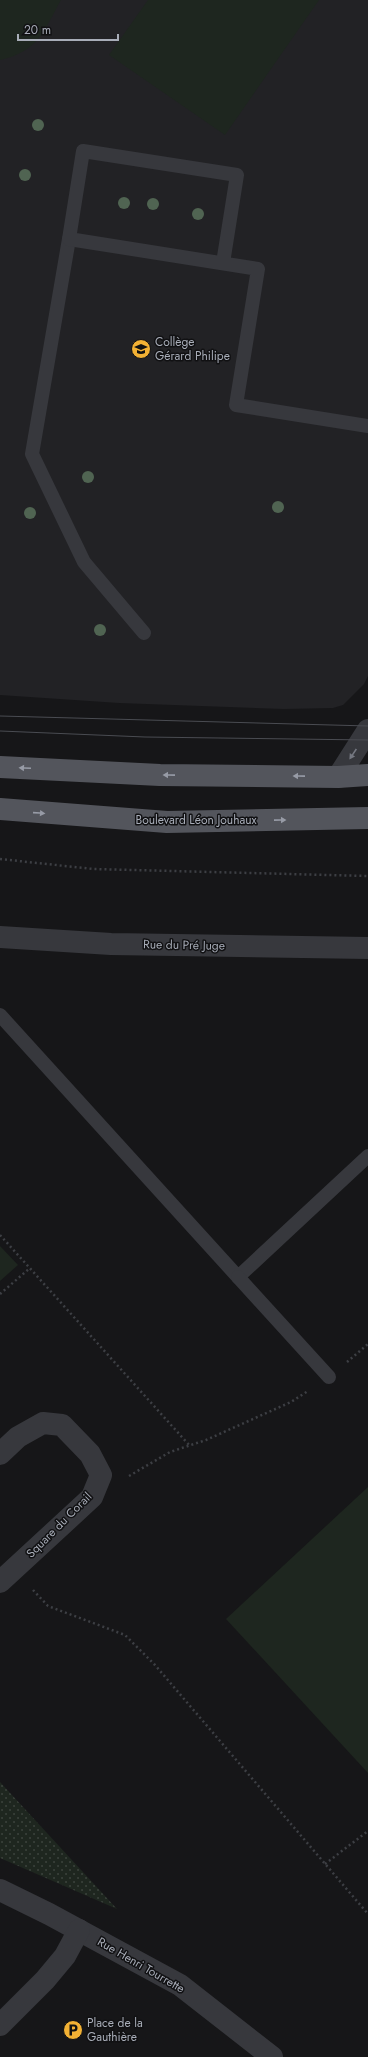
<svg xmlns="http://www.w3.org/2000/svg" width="368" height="2057" viewBox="0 0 368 2057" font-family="Jost,sans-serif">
  <defs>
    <pattern id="garden-dots" width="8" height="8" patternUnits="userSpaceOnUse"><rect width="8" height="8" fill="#1e261f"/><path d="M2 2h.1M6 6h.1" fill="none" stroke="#3c433d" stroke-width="1.8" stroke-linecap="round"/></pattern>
  </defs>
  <rect width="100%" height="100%" fill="#161618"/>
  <path fill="#222225" d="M0 0H368V676L364 684 343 705 333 708 284 709 119 703 0 695Z"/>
  <g fill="#1e261f">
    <path d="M0 0H61C43 32 39 51 0 60Z"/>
    <path d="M148 0H319L225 135 109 55Z"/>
    <path d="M0 1246 18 1265 0 1281Z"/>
    <path d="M368 1487V1773L226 1619Z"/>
  </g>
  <path fill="url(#garden-dots)" d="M0 1782 117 1909 0 1858Z"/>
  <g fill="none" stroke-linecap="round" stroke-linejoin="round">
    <g stroke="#3d3f44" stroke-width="2.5" stroke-dasharray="2 3" stroke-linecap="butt">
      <path d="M0 859 93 869 368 876"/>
      <path d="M0 1235 190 1446"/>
      <path d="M0 1294 30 1268"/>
      <path d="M347 1362 368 1344"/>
      <path d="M129 1476 170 1452 206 1440 291 1402 308 1391"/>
      <path d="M33 1590 48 1606 125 1635 155 1665 368 1914"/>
      <path d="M325 1864 368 1831"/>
    </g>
    <g stroke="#37383d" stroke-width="14">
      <path d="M69 239 32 454 84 562 144 633"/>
      <path d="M223 263 237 175 83 151 69 239 258 269 236 405 368 426"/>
      <path d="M0 1015 238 1277 368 1156"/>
      <path d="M238 1277 329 1377"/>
    </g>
    <g stroke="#37383d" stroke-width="22">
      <path d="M338 777 368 730"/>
      <path d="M0 937 111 944 368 948"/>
      <path d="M0 1454 18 1437 43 1423 62 1425 90 1454 101 1475 92 1497 0 1582"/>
      <path d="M0 1890 49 1914 180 1985 272 2057"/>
      <path d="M0 2025 45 1980 65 1956 79 1930"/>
    </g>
    <g stroke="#53555c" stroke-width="22">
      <path d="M0 767 160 775 338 777 368 775"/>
      <path d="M0 809 167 822 368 818"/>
    </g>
    <g stroke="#4a4c52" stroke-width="1">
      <path d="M0 716 368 726"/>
      <path d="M0 731 145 737 368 740"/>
    </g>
  </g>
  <g fill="#506452">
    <circle cx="38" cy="125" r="6"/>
    <circle cx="25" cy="175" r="6"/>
    <circle cx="124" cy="203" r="6"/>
    <circle cx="153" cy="204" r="6"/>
    <circle cx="198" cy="214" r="6"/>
    <circle cx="88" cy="477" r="6"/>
    <circle cx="278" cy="507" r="6"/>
    <circle cx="30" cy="513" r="6"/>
    <circle cx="100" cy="630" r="6"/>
  </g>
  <defs><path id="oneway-solid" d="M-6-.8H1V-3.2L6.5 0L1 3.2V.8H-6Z"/></defs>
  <use fill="#757881" href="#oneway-solid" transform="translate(353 754) rotate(124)"/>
  <g fill="#979ba6">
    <use href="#oneway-solid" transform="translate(25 768) rotate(-177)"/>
    <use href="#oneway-solid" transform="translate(169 775) rotate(-179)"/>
    <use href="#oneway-solid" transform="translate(299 776) rotate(-179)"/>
    <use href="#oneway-solid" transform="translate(39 813) rotate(4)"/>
    <use href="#oneway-solid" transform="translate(280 820) rotate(-1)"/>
  </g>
  <defs>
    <g id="school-disc" transform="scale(1)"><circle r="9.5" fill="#f2b134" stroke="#111113"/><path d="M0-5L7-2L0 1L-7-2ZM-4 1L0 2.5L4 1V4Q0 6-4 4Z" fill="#111"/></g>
    <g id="parking-disc" transform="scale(1)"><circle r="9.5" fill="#f2b134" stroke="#111113"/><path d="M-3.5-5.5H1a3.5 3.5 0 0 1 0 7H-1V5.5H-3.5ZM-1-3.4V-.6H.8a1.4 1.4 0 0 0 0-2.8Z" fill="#111"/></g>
  </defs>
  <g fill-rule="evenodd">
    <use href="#school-disc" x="141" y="349"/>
    <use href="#parking-disc" x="73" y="2030"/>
  </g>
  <g text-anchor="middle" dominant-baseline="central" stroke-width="3" stroke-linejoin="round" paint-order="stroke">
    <g font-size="12" fill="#a8adb8" stroke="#111113" text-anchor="start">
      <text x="155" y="342">Collège<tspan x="155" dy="14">Gérard Philipe</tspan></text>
      <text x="87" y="2023">Place de la<tspan x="87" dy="14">Gauthière</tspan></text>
    </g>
    <g font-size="12" fill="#a8adb8" stroke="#111113">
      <text x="196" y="820">Boulevard Léon Jouhaux</text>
      <text transform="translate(184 945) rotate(1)">Rue du Pré Juge</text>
      <text transform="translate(59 1525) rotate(-45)">Square du Corail</text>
      <text transform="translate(141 1965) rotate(30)">Rue Henri Tourrette</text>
    </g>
  </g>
  <path d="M18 34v6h100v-6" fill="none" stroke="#a8adb8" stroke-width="2"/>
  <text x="24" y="34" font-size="12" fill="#a8adb8" stroke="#111113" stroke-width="3" paint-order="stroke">20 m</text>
</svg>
